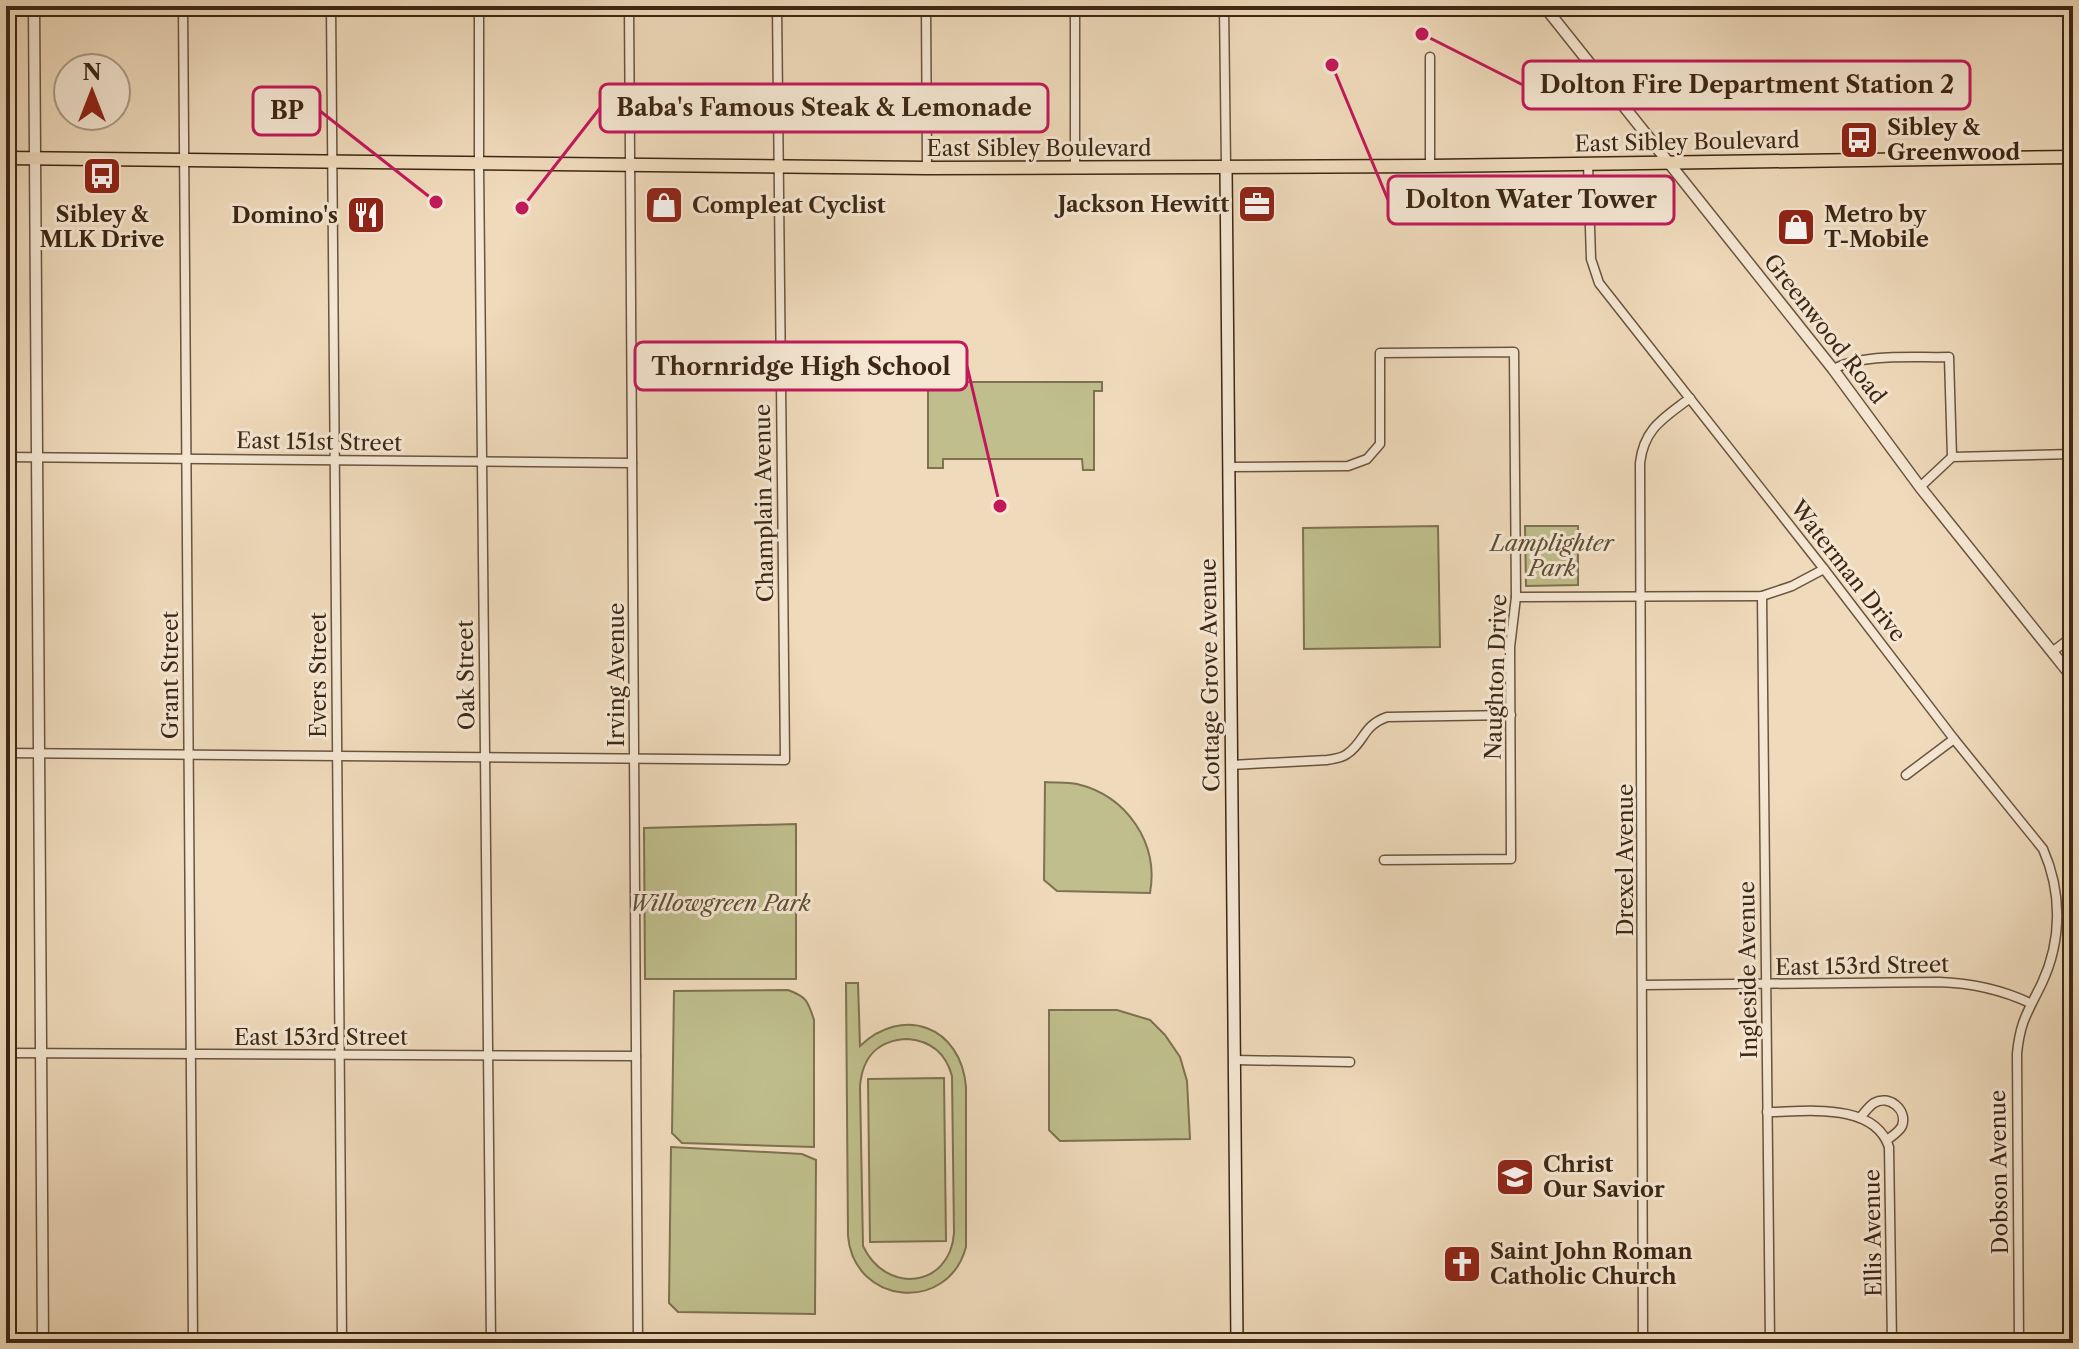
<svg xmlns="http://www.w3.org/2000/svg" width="2079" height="1349" viewBox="0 0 2079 1349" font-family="'Libre Caslon Text',serif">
  <rect width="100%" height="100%" fill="#efdabb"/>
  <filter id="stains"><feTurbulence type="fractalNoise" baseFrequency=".0025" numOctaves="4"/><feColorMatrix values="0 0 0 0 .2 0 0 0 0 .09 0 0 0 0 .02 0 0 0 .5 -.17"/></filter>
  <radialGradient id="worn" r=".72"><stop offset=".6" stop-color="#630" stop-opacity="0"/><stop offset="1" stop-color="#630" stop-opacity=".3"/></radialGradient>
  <g fill="#bfbe8c" stroke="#7e7250" stroke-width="2" fill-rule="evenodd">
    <path d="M928 372H940V382H1102V391H1094V470H1083L1082 459H943V468H928Z"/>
    <path d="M1438 526 1440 647 1304 649 1303 528Z"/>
    <path d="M1525 526H1578V585L1526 586Z"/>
    <path d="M1045 782C1056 783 1067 782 1077 784 1127 796 1159 843 1150 893L1057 891 1044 880Z"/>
    <path d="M796 824V979H645L644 828Z"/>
    <path d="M846 983H858L860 1046C903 1005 961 1026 966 1087V1247C948 1314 854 1305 848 1236ZM908 1039C931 1041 946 1054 952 1076L954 1233C950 1288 886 1295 863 1246L860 1087C862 1057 878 1040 908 1039Z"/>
    <path d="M788 990C807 997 808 1001 814 1020V1147L682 1143 672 1133 674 991Z"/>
    <path d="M1049 1010H1117L1150 1020 1165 1035 1180 1057 1187 1081 1190 1139 1060 1141 1049 1130Z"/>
    <path d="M944 1078 946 1241 870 1242 868 1079Z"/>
    <path d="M671 1147 802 1154 816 1160 815 1314 678 1312 669 1303Z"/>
  </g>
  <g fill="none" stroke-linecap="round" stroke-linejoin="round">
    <g stroke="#6a543e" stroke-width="11">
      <g id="minor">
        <path d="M183 6 193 1343"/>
        <path d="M331 6 342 1343"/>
        <path d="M479 6V165L491 1343"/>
        <path d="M629 6 638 1343"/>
        <path d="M926 6 927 168"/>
        <path d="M1224 6 1226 167"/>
        <path d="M1430 57V166"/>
        <path d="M1588 164 1591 259 1599 283 1824 569 1954 739 2043 849C2062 892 2062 940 2042 983 2028 1012 2020 1021 2017 1054L2019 1343"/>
        <path d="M1075 168V6"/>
        <path d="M1833 369C1865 353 1913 358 1949 357L1952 457"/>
        <path d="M6 457 632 463"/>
        <path d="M1228 467 1348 466 1367 459 1380 444V353L1514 352 1516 597 1510 647 1511 859 1384 860"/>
        <path d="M1920 487 1952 457 2073 454"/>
        <path d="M1762 596 1770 1343"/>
        <path d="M1516 597 1762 596 1792 586 1824 569"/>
        <path d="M2052 652 2073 636"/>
        <path d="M6 753 785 760 777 6"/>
        <path d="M1231 765 1327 760C1334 759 1342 758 1347 754 1365 742 1362 726 1387 717L1511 715"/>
        <path d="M1906 775 1954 739"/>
        <path d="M1643 985 1939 982C1971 983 2000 989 2030 1003"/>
        <path d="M6 1053 636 1056"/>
        <path d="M1234 1060 1350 1062"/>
        <path d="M1767 1112C1804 1112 1874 1101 1889 1147L1892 1343"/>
        <path d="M1860 1118C1864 1113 1869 1106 1874 1103 1889 1094 1908 1110 1902 1126 1899 1132 1892 1136 1887 1140"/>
        <path d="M1643 1343 1640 463C1644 428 1664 418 1690 398"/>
      </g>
    </g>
    <g stroke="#6a543e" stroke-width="13">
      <g id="tertiary">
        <path d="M34 6 43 1343"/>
        <path d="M1544 6 1833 369 1920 487 2073 678"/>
      </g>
    </g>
    <g stroke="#3d2714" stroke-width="14">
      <path id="secondary" d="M1226 167 1237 1343"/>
    </g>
    <g stroke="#3d2714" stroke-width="15">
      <path id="primary" d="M6 158 927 168 1430 166 2073 157"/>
    </g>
    <use href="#minor" stroke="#f5e7d3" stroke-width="8"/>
    <use href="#tertiary" stroke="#f5e7d3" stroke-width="10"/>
    <use href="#secondary" stroke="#f5e7d3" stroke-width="11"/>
    <use href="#primary" stroke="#efdabb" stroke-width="12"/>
  </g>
  <defs>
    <g id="bus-square" transform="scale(2)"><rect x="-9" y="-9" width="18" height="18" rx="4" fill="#8f2418" stroke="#f5e7d3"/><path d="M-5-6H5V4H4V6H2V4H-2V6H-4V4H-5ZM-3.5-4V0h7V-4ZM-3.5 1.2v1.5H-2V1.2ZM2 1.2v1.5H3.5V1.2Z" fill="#fff"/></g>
    <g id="office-square" transform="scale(2)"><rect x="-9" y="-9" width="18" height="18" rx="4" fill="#8f2418" stroke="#f5e7d3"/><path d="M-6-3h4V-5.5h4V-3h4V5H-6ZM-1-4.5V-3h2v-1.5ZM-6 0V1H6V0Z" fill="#fff"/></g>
    <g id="shop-square" transform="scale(2)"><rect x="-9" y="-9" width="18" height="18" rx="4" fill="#8f2418" stroke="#f5e7d3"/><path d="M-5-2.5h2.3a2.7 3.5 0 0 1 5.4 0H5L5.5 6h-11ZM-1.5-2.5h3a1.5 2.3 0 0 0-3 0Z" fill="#fff"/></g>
    <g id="restaurant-square" transform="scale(2)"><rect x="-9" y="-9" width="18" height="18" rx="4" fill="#8f2418" stroke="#f5e7d3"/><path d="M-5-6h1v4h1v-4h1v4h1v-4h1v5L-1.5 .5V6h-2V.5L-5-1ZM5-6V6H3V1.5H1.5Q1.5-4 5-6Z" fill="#fff"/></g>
    <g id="school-square" transform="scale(2)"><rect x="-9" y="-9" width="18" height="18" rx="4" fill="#8f2418" stroke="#f5e7d3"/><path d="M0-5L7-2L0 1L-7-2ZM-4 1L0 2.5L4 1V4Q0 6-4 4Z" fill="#fff"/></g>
    <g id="church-square" transform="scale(2)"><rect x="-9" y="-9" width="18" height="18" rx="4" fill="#8f2418" stroke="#f5e7d3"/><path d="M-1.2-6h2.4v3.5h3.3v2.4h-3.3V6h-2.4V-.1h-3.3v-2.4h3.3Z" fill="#fff"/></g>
  </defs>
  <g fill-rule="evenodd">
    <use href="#bus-square" x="1859" y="140"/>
    <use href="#bus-square" x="102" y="176"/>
    <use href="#office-square" x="1257" y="204"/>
    <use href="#shop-square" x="664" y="205"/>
    <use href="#restaurant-square" x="366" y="215"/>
    <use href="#shop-square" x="1796" y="227"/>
    <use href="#school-square" x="1515" y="1177"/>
    <use href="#church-square" x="1462" y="1264"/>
  </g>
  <g text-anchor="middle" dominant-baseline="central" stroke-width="6" stroke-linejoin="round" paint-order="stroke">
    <g font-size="22" font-weight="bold" fill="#3d2714" stroke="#f5e7d3" text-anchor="start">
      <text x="1887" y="127">Sibley &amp;<tspan x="1887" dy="25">Greenwood</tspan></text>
      <text x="1229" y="204" text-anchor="end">Jackson Hewitt</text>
      <text x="692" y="205">Compleat Cyclist</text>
      <text x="102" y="214" text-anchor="middle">Sibley &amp;<tspan x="102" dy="25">MLK Drive</tspan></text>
      <text x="1824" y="214">Metro by<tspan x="1824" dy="25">T-Mobile</tspan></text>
      <text x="338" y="215" text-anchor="end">Domino's</text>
      <text x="1543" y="1164">Christ<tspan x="1543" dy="25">Our Savior</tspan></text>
      <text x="1490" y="1251">Saint John Roman<tspan x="1490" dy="25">Catholic Church</tspan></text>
    </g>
    <g font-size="22" fill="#3d2714" stroke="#f5e7d3">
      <text transform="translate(1687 142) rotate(-1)">East Sibley Boulevard</text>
      <text x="1039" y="148">East Sibley Boulevard</text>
      <text transform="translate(1825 329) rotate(52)">Greenwood Road</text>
      <text transform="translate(319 442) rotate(1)">East 151st Street</text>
      <text transform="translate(764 503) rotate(-91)">Champlain Avenue</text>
      <text transform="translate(1848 571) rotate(52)">Waterman Drive</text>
      <text transform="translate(170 675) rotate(-90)">Grant Street</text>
      <text transform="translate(318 675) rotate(-90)">Evers Street</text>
      <text transform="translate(466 675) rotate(-91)">Oak Street</text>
      <text transform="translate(616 675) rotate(-90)">Irving Avenue</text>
      <text transform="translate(1210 675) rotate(-91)">Cottage Grove Avenue</text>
      <text transform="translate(1496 677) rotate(-88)">Naughton Drive</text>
      <text transform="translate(1625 860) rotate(-90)">Drexel Avenue</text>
      <text transform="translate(1862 966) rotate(-1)">East 153rd Street</text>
      <text transform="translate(1748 970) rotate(-91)">Ingleside Avenue</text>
      <text x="321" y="1037">East 153rd Street</text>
      <text transform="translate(1999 1172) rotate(-91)">Dobson Avenue</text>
      <text transform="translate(1873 1233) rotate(-91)">Ellis Avenue</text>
    </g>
    <g font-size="22" font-style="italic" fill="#5e4d32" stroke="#f5e7d3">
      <text x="1552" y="543">Lamplighter<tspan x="1552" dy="25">Park</tspan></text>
      <text x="720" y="903">Willowgreen Park</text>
    </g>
  </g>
  <path fill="none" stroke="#c2185b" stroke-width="3" d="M1422 34L1523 85M522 208L600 108M436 202L320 111M1332 65L1388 200M1000 506L967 366"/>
  <g fill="#c2185b" stroke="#f5e7d3" stroke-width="3">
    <circle cx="1422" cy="34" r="8"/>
    <circle cx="522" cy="208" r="8"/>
    <circle cx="436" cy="202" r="8"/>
    <circle cx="1332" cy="65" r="8"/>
    <circle cx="1000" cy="506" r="8"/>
  </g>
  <g fill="#f5e7d3" stroke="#c2185b" stroke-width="3">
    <rect x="1523" y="61" width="447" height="48" rx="8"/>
    <rect x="600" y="84" width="448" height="48" rx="8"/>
    <rect x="253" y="87" width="67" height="48" rx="8"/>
    <rect x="1388" y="176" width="286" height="48" rx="8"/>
    <rect x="635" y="342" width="332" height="48" rx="8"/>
  </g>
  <g font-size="24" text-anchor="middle" font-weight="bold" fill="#3d2714">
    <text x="1747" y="93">Dolton Fire Department Station 2</text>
    <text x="824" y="116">Baba's Famous Steak &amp; Lemonade</text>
    <text x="287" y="119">BP</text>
    <text x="1531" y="208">Dolton Water Tower</text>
    <text x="801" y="375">Thornridge High School</text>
  </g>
  <rect width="2079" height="1349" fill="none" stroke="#efdabb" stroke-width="32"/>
  <rect x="8" y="8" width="2063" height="1333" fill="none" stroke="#3d2714" stroke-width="4"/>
  <rect x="16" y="16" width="2047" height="1317" fill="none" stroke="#3d2714" stroke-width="2"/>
  <g transform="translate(92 92)"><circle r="38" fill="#f5e7d3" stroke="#ab9a87" stroke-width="2"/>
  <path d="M0-6L14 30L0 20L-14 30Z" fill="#8f2418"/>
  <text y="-12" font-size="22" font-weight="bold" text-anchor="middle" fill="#3d2714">N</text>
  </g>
  <rect width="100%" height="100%" filter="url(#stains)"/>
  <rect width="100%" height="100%" fill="url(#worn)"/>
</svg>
